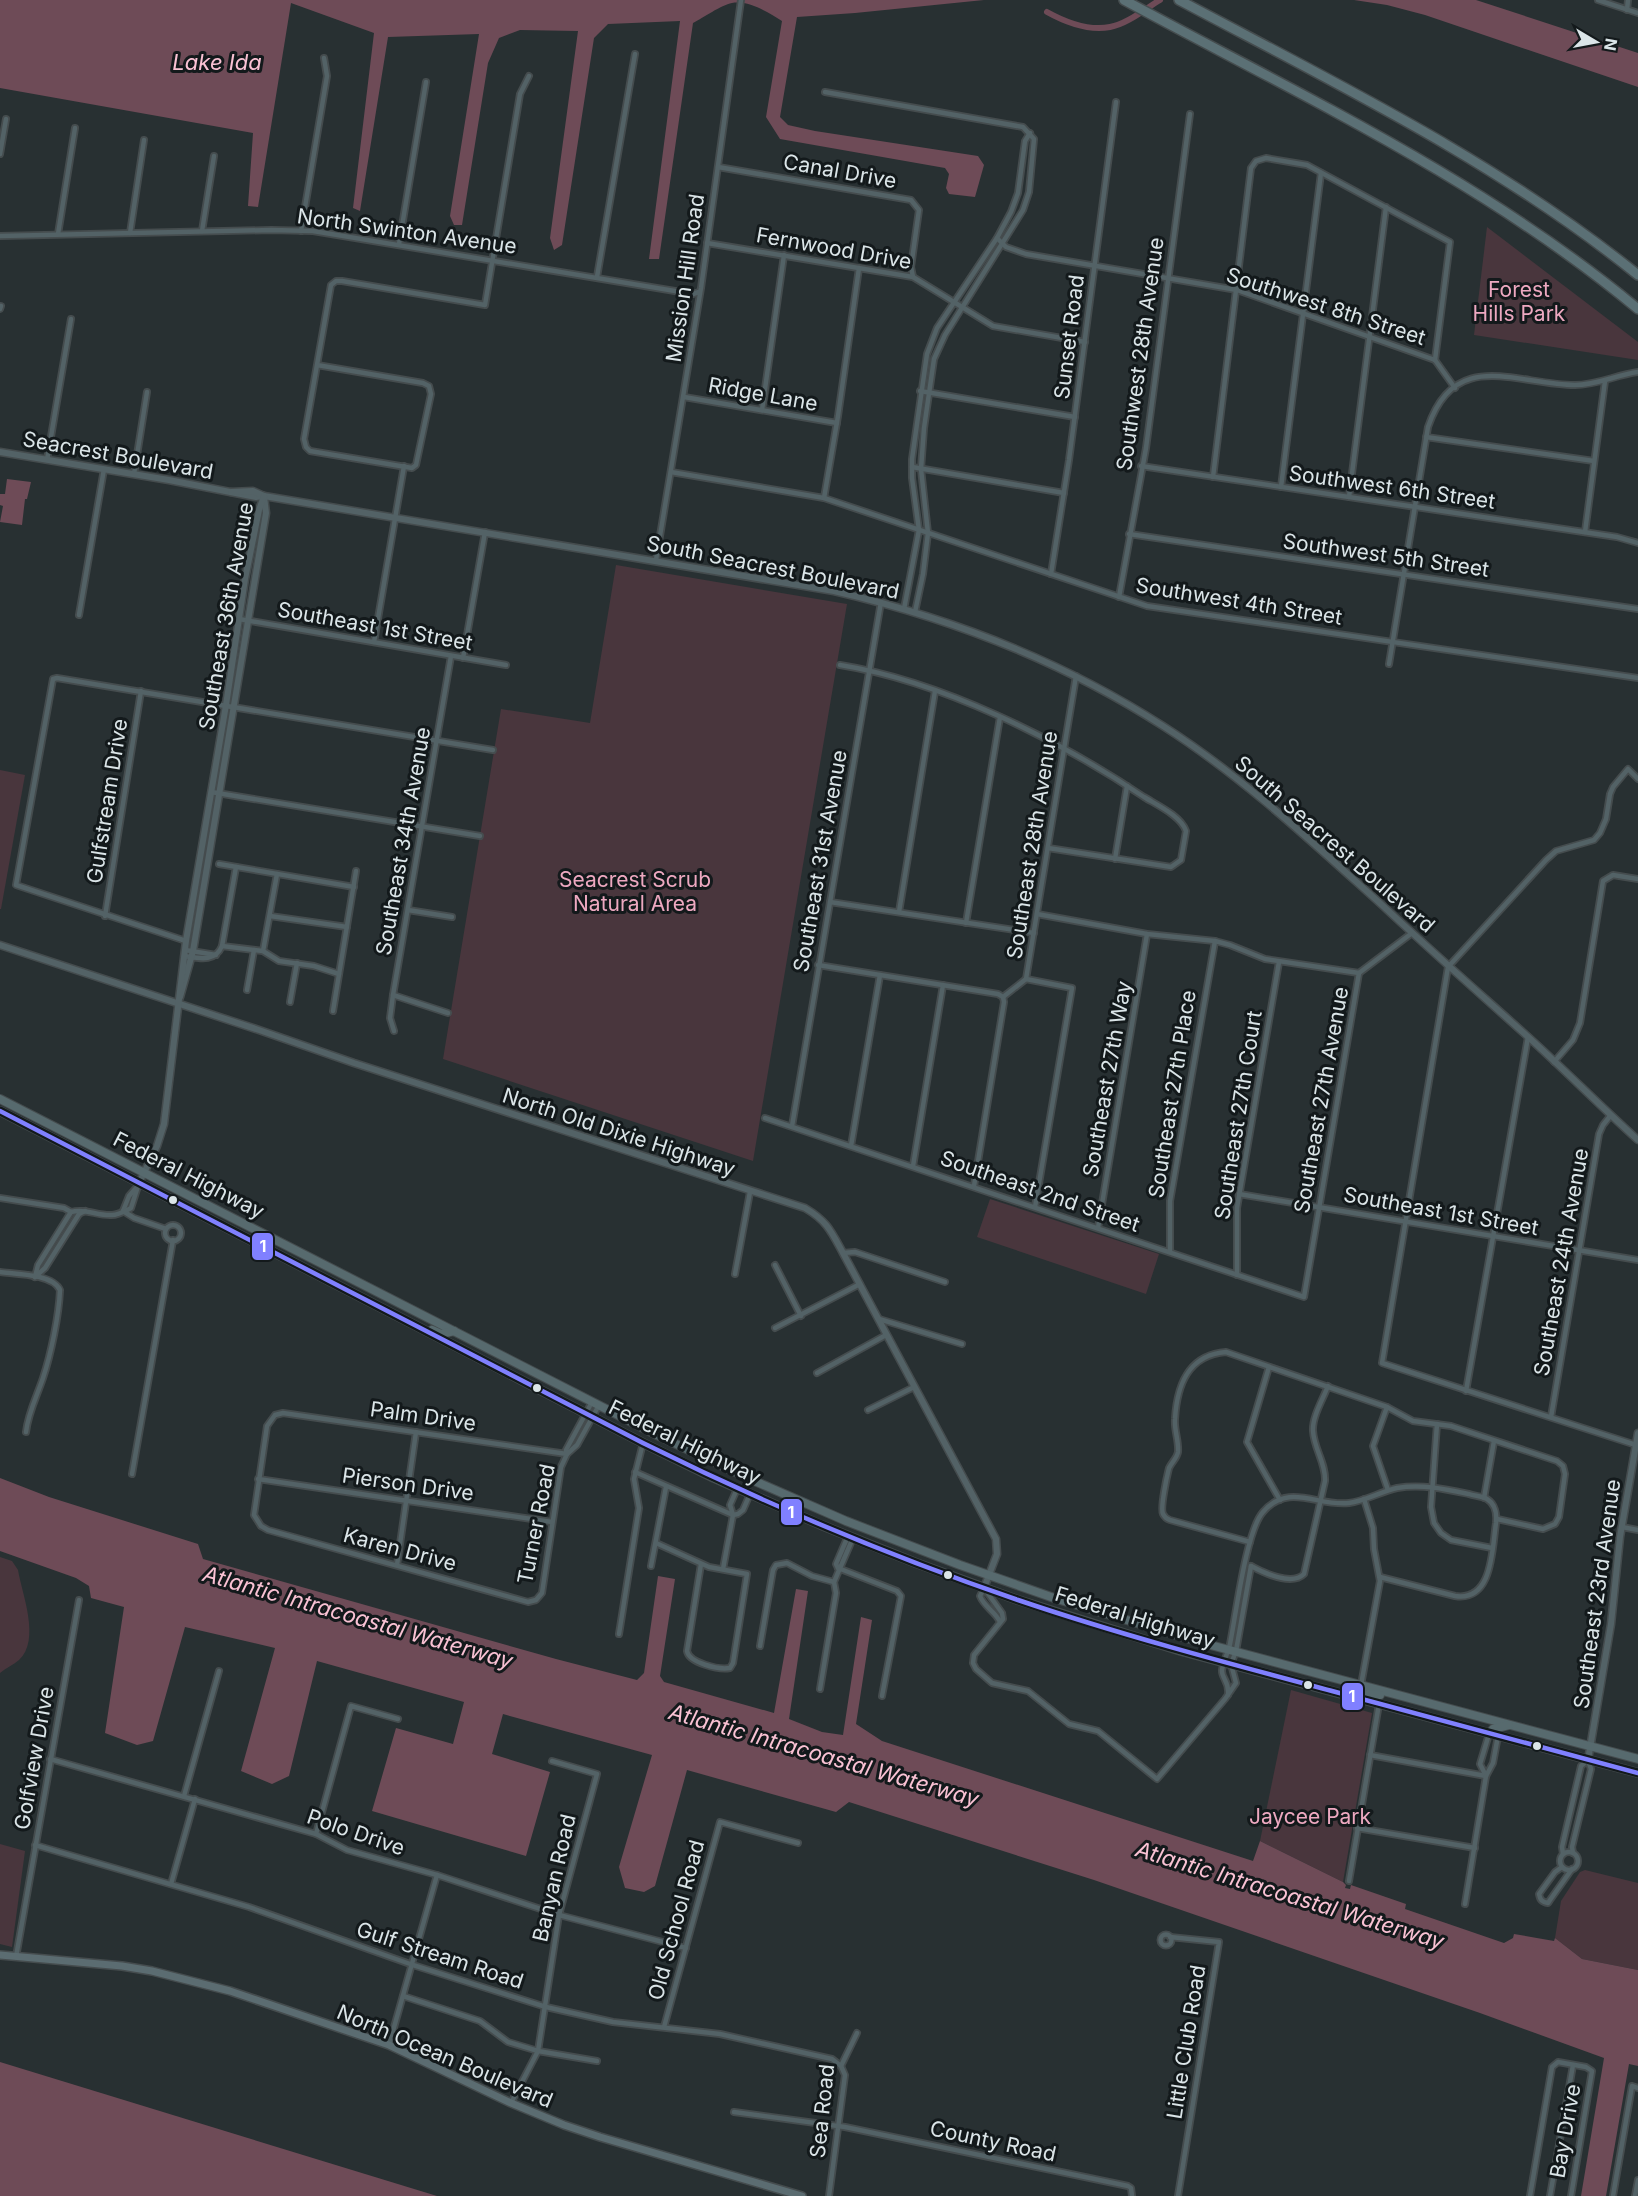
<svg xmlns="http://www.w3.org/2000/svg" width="1638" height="2196" viewBox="0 0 1638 2196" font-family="Inter,sans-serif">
  <rect width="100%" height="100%" fill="#283032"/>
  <g fill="#49363d">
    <path d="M1487 227 1638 342V360L1474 335Z"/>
    <path d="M616 565 847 604 753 1161 443 1059 501 709 590 723Z"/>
    <path d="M0 770 25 775 1 909H0Z"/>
    <path d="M990 1199 1159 1254 1146 1294 977 1237Z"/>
    <path d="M0 1557 12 1561 18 1570C22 1594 41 1640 19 1660 13 1665 6 1668 0 1673Z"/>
    <path d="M1291 1690 1372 1713 1343 1882 1260 1841Z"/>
    <path d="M0 1844 25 1851 12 1947 0 1944Z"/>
    <path d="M1585 1870 1638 1883V1970L1582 1959 1555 1938 1561 1901 1580 1872Z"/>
  </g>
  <g fill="#6e4b57">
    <path d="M0 0H984L855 13 797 17 780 117 788 125 815 131 978 156 984 165 975 197 949 194 946 188 949 174 945 168 780 139 766 117 782 21C769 13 749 0 732 3 721 5 703 18 693 23L659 259H649L680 21 608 24 594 38 562 245 554 250 550 238 578 31 520 30 499 38 488 63 462 225H454L450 216 479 34 388 37 360 211 353 208 374 33 291 3 258 207 248 206 253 133 0 88Z"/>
    <path d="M1354 0H1476L1638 53V87L1425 15 1387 5Z"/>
    <path d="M7 479 31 482 27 499H25L22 525 0 522 3 506 0 505V494H5Z"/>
    <path d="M0 1478 49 1497 198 1544 203 1559 556 1659 637 1680 644 1673 658 1576 675 1579 660 1676 664 1682 774 1713 796 1589 808 1591 789 1719 822 1732 843 1735 861 1617 872 1620 856 1724 882 1741 1253 1861 1260 1841 1343 1882 1346 1885 1345 1888 1350 1889 1351 1885 1406 1904 1405 1909 1504 1943 1513 1938 1514 1934 1554 1941 1555 1938 1582 1959 1638 1970V2066L1629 2064 1606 2196H1581L1604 2058 1480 2013 1094 1880 849 1802 836 1812 687 1770 655 1886 644 1892 625 1888 619 1867 652 1755 503 1714 492 1754 550 1772 526 1856 372 1811 396 1728 453 1744 464 1702 317 1661 289 1776 272 1784 241 1771 275 1648 185 1627 153 1741 137 1745 105 1733 124 1607 91 1598 89 1586 76 1578 0 1551Z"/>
    <path d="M0 2062 437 2196H0Z"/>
  </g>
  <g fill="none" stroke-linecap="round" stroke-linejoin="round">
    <path stroke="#6e4b57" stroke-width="6" d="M1047 12C1065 22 1089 31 1110 27 1127 24 1145 9 1160 0"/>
    <g stroke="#454c4e" stroke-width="8">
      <g id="minor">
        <path d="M1598 0 1638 13"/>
        <path d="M1627 10 1628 0"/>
        <path d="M825 92 1023 127 1034 139 1029 192 1023 210 945 335 934 359 924 428 921 469 928 533 923 574 915 612"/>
        <path d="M0 154 6 119"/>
        <path d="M718 167 911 200 919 210 911 267 913 277"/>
        <path d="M202 231 214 156"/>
        <path d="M301 231 327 76 324 58"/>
        <path d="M130 233 144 140"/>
        <path d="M58 234 75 128"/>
        <path d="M0 236 271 230 313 231 693 294 699 292"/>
        <path d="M997 238 1006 247 1026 254 1237 290 1435 360 1455 388"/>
        <path d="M707 243 913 277 993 326 1085 342"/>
        <path d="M399 244 426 82"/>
        <path d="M597 277 635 54"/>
        <path d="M0 309 1 306"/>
        <path d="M317 365 423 383 429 386 431 394 416 465 412 468 310 451 306 447 304 439 331 285 336 281H342L485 305 520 94 529 76"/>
        <path d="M920 391 1075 417"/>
        <path d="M684 397 837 423"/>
        <path d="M762 410 784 255"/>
        <path d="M1426 437 1594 461"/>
        <path d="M47 460 71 319"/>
        <path d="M1141 466 1617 537 1638 543"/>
        <path d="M912 467 1064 493"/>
        <path d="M671 472 824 498 1147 606 1638 678"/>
        <path d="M134 474 147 392"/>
        <path d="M1213 477 1251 168 1256 161 1266 158 1307 165 1450 242 1435 360"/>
        <path d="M1281 487 1321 173"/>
        <path d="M1349 497 1386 207"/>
        <path d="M824 498 838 416 859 268"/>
        <path d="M1585 532 1605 381"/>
        <path d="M1129 534 1638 609"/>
        <path d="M656 560 701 288 741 0"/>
        <path d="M1051 574 1069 460 1116 102"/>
        <path d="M1119 597 1146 448 1190 114"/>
        <path d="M904 609 919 530 912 478V459L927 354 937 328 997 238 1011 212 1018 193 1025 141 1030 133"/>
        <path d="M79 615 104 469"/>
        <path d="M239 619 506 665"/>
        <path d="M374 642 404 466"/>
        <path d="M463 658 485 532"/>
        <path d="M1389 664 1428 427C1455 347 1517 385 1575 385 1597 385 1616 375 1638 372"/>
        <path d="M840 665C941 681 1059 740 1144 797 1157 805 1181 816 1186 831L1181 860 1171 867 1048 848"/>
        <path d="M211 792 480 836"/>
        <path d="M1115 859 1127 786"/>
        <path d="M219 864 354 887"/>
        <path d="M830 902 1034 933"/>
        <path d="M408 910 452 917"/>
        <path d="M899 912 935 691"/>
        <path d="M1037 914 1147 934 1215 941 1230 945 1265 959 1359 973"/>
        <path d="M105 916 141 691"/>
        <path d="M270 916 347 927"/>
        <path d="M966 923 1000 717"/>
        <path d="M186 941 16 885 53 679 57 678 493 750"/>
        <path d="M222 946 236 867"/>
        <path d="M185 950 216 955"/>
        <path d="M263 951 277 874"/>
        <path d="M184 956C198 958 215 963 222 946L263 951 279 961 314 966 339 974"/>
        <path d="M818 965 998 994 1003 997"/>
        <path d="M1026 979 1072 988 1035 1207"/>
        <path d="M247 990 254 950"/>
        <path d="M393 995 448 1013"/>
        <path d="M1003 997 1026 979 1076 676"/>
        <path d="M290 1002 297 963"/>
        <path d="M333 1011 356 871"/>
        <path d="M394 1031 390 1018 393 995 451 656"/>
        <path d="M1554 1062 1573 1040 1580 1023 1603 881 1613 875 1638 879"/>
        <path d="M765 1118 1304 1297 1359 973 1412 933"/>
        <path d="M792 1126 881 602"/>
        <path d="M851 1146 880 975"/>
        <path d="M913 1166 943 985"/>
        <path d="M974 1186 1004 1002 1003 997"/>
        <path d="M1239 1194 1638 1260"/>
        <path d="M0 1198 64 1208 71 1212"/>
        <path d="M123 1211 134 1218 166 1229"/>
        <path d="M123 1211 129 1196 136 1188"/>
        <circle cx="173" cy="1233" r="8"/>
        <path d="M1098 1228 1147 934"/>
        <path d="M1170 1252V1201L1215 941"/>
        <path d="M843 1253 855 1252 945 1282"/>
        <path d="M775 1265 801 1316"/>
        <path d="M0 1272C16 1274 53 1274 60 1290 59 1315 51 1354 43 1378 37 1396 28 1413 26 1432"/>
        <path d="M735 1274 750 1192"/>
        <path d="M1237 1275V1208L1279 962"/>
        <path d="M35 1277 38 1265 71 1212C86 1208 97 1216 112 1215 118 1215 125 1211 131 1208L139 1183"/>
        <path d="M35 1277 45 1268 79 1214 85 1211"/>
        <path d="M879 1319 962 1344"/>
        <path d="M775 1328 860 1284"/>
        <path d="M1269 1367 1247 1442 1280 1500"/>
        <path d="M817 1373 886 1335"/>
        <path d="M1466 1391 1528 1037"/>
        <path d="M1387 1407 1373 1446 1388 1490"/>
        <path d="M868 1410 914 1387"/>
        <path d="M1551 1417 1599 1134 1603 1125 1611 1115"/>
        <path d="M1437 1424 1431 1507 1434 1523 1441 1533 1451 1540 1492 1548"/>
        <path d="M1636 1445 1382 1363 1448 967 1546 860 1556 851 1594 840 1600 833 1606 819 1610 794 1613 787 1628 769 1638 779"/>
        <path d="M567 1454 283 1413 275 1415 267 1426 254 1515 261 1526 268 1530 528 1602 536 1600 542 1593 561 1467 567 1454 566 1450 592 1402"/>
        <path d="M567 1454 577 1445 599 1405"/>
        <path d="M635 1472 733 1515 738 1514 743 1510 750 1494"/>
        <path d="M132 1474 173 1240"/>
        <path d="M258 1479 552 1522"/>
        <path d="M1484 1498 1494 1441"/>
        <path d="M1622 1527 1638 1530"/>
        <path d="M1250 1542 1170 1520C1167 1519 1165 1518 1163 1514 1160 1508 1167 1476 1169 1468 1172 1462 1177 1458 1178 1452 1179 1441 1174 1430 1175 1419 1177 1385 1188 1355 1226 1352L1387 1407 1413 1421 1451 1426 1557 1461 1563 1466 1565 1474 1559 1517 1555 1524 1543 1529 1497 1519"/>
        <path d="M656 1543 709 1567 747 1574 733 1663 730 1668C719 1670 689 1663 687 1651L701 1564"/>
        <path d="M397 1565 416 1432"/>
        <path d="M651 1566 666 1487"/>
        <path d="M1251 1566C1264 1573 1292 1586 1304 1574L1325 1481C1326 1463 1314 1449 1313 1431 1312 1417 1323 1399 1328 1386"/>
        <path d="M838 1568 897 1591 901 1596 882 1696"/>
        <path d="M838 1568 836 1564 848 1536"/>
        <path d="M723 1569 733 1515 730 1505 737 1489"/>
        <path d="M1000 1622C996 1612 984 1607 980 1596L984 1588 1002 1613 1003 1619 974 1655 973 1663 976 1669 992 1683 1028 1691 1069 1724 1098 1731 1157 1779 1225 1699 1236 1683 1231 1664 1236 1651 1251 1566"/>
        <path d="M619 1634 639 1508 634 1479 643 1443"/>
        <path d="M760 1646 773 1570 776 1565 787 1563 812 1576 834 1582"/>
        <path d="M1361 1685 1380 1581 1374 1549 1373 1528 1364 1499"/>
        <path d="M820 1689 836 1593 834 1582 853 1538"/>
        <path d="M1228 1695C1230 1682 1221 1678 1222 1670 1223 1662 1228 1653 1230 1644 1236 1615 1246 1531 1263 1512 1289 1482 1318 1507 1349 1503 1365 1501 1380 1492 1397 1488 1422 1484 1445 1489 1469 1494 1474 1496 1482 1496 1487 1499 1495 1504 1497 1514 1496 1523 1492 1549 1493 1602 1455 1596L1380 1577"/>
        <path d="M1370 1755 1486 1776"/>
        <path d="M50 1759 316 1834 347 1850 437 1875 559 1915 686 1948"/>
        <path d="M1486 1776 1480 1764 1489 1734"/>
        <path d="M184 1796 219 1671"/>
        <path d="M1357 1828 1475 1848"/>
        <path d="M316 1834 351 1706 398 1719"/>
        <path d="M35 1845 249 1907 413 1965 546 2007 613 2022 720 2034 832 2059 841 2066 845 2075 829 2196"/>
        <circle cx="1569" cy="1861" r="9"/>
        <path d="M1563 1854 1562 1847 1581 1766 1588 1760 1591 1769 1572 1847 1573 1853"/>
        <path d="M1562 1867 1555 1872 1539 1894C1540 1900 1542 1902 1548 1903L1550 1900 1572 1869"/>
        <path d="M1349 1881 1379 1704"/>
        <path d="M171 1884 195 1799"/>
        <path d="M1465 1904 1486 1776 1493 1763 1498 1736"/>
        <circle cx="1166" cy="1940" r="5.5"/>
        <path d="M1170 1937 1219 1942 1178 2196"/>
        <path d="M16 1957 79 1600"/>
        <path d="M403 1996 480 2021 508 2042 538 2051 597 2061"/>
        <path d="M664 2027 720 1822 798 1843"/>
        <path d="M389 2045 437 1875"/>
        <path d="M841 2066 857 2033"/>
        <path d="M511 2103 538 2051 559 1915 597 1774 552 1761"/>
        <path d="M734 2112 845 2127 1128 2186 1131 2188 1132 2196"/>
        <path d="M1530 2196 1552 2067 1558 2062 1586 2067 1592 2071 1571 2196"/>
        <path d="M1550 2196 1573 2065"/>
        <path d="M1613 2196 1632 2086 1638 2088"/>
        <path d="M1635 2196 1638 2180"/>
      </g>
    </g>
    <g stroke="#454c4e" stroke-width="9">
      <g id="tertiary">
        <path d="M0 452 169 480 256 497 262 496"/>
        <path d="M231 492 253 491 264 496 834 591C951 618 1062 661 1163 726 1243 777 1312 842 1382 905 1429 949 1478 992 1526 1035 1564 1069 1600 1106 1638 1140"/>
        <path d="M0 945 259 1030 354 1063 805 1208C827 1221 831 1231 843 1253L996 1539 997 1554 984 1588"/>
        <path d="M180 997 193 951 266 513 264 496"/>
        <path d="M139 1183 157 1146 164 1124 186 941 226 705 245 579 259 510 264 496"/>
        <path d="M1588 1760 1611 1624 1620 1537 1638 1433"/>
      </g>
    </g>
    <g stroke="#454c4e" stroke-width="10">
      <path id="secondary" d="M0 1955 122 1966 152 1971 230 1991 389 2045 511 2103 564 2125 600 2137 802 2196"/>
    </g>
    <g stroke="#454c4e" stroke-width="10">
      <g id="primary">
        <path d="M0 1099 657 1435 750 1479 846 1521 960 1565 1054 1598 1203 1643 1638 1759"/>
        <path d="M0 1111 643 1443 714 1478 821 1525 916 1563 1018 1600 1181 1651 1638 1773"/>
        <path d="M432 1330 441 1334 454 1331"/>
        <path d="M1357 1698 1364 1694 1380 1695"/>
        <path d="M1489 1734 1493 1729 1509 1725"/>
      </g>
    </g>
    <g stroke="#454c4e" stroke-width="12">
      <g id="motorway">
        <path d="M1124 0C1300 95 1483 180 1638 309"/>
        <path d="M1179 0C1337 84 1498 162 1638 275"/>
      </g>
    </g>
    <use href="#minor" stroke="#536266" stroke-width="4.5"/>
    <use href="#tertiary" stroke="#536266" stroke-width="6"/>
    <use href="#secondary" stroke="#5b6c71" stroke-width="7"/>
    <use href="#primary" stroke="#576a6e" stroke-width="8"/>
    <use href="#motorway" stroke="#5b7075" stroke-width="9"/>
    <g stroke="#13191b" stroke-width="9">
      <path id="bus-1" d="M0 1111 643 1443C764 1503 889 1556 1018 1600 1121 1635 1227 1663 1332 1691 1434 1719 1536 1746 1638 1773"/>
    </g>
    <use href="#bus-1" stroke="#8080ff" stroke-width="4.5"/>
  </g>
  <g fill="#dbe5e8" stroke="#13191b" stroke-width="2">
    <circle cx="173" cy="1200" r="5"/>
    <circle cx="537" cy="1388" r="5"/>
    <circle cx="948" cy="1575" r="5"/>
    <circle cx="1308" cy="1685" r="5"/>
    <circle cx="1537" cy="1746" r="5"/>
  </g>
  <g text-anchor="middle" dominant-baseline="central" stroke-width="6" stroke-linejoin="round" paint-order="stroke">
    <g font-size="21" fill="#dbe5e8" stroke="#13191b">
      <text transform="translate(840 171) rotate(10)">Canal Drive</text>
      <text transform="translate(407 231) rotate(8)">North Swinton Avenue</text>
      <text transform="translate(834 248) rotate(10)">Fernwood Drive</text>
      <text transform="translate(685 278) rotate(-82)">Mission Hill Road</text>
      <text transform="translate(1326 306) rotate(18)">Southwest 8th Street</text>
      <text transform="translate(1069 337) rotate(-83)">Sunset Road</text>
      <text transform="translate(1140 354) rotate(-82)">Southwest 28th Avenue</text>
      <text transform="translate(763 394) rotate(10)">Ridge Lane</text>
      <text transform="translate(118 455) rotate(10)">Seacrest Boulevard</text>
      <text transform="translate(1392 487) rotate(8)">Southwest 6th Street</text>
      <text transform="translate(1386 555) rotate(8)">Southwest 5th Street</text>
      <text transform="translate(773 567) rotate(11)">South Seacrest Boulevard</text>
      <text transform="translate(1239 601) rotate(9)">Southwest 4th Street</text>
      <text transform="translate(226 616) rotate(-80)">Southeast 36th Avenue</text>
      <text transform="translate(375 626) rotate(10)">Southeast 1st Street</text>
      <text transform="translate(107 801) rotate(-81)">Gulfstream Drive</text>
      <text transform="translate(403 841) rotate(-80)">Southeast 34th Avenue</text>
      <text transform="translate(1335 844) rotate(41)">South Seacrest Boulevard</text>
      <text transform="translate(1032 845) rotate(-81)">Southeast 28th Avenue</text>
      <text transform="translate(820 861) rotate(-80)">Southeast 31st Avenue</text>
      <text transform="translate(1107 1079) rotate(-80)">Southeast 27th Way</text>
      <text transform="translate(1172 1094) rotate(-81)">Southeast 27th Place</text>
      <text transform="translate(1321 1100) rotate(-80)">Southeast 27th Avenue</text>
      <text transform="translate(1238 1115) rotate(-81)">Southeast 27th Court</text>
      <text transform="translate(619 1132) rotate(18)">North Old Dixie Highway</text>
      <text transform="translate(189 1175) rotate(27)">Federal Highway</text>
      <text transform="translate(1040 1191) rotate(19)">Southeast 2nd Street</text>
      <text transform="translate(1441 1211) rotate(10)">Southeast 1st Street</text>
      <text transform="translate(1561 1262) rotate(-80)">Southeast 24th Avenue</text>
      <text transform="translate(423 1416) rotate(8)">Palm Drive</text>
      <text transform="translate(685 1442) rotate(26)">Federal Highway</text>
      <text transform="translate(408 1484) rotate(8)">Pierson Drive</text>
      <text transform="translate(536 1524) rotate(-79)">Turner Road</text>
      <text transform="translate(400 1549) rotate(15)">Karen Drive</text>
      <text transform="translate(1597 1594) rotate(-82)">Southeast 23rd Avenue</text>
      <text transform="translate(1135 1617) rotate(17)">Federal Highway</text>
      <text transform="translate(34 1758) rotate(-80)">Golfview Drive</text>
      <text transform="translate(356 1832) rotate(19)">Polo Drive</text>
      <text transform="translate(554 1878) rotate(-77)">Banyan Road</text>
      <text transform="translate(676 1920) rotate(-75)">Old School Road</text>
      <text transform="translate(440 1955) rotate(18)">Gulf Stream Road</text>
      <text transform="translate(1186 2042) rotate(-81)">Little Club Road</text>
      <text transform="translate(445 2056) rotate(23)">North Ocean Boulevard</text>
      <text transform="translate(822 2111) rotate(-84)">Sea Road</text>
      <text transform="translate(1565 2131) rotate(-80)">Bay Drive</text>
      <text transform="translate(993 2141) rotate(12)">County Road</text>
    </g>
    <g font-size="21" fill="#eda8c0" stroke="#13191b">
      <text x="1519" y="289">Forest<tspan x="1519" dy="24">Hills Park</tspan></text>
      <text x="635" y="879">Seacrest Scrub<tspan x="635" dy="24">Natural Area</tspan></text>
      <text x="1310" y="1816">Jaycee Park</text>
    </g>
    <g font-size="22" font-style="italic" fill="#fac2d4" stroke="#13191b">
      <text x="217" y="62">Lake Ida</text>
      <text transform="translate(358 1617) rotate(16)">Atlantic Intracoastal Waterway</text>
      <text transform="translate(824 1755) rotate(16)">Atlantic Intracoastal Waterway</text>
      <text transform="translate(1290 1895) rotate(17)">Atlantic Intracoastal Waterway</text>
    </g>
  </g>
  <g stroke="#13191b" stroke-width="2">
    <rect x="251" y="1232" width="23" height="29" rx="6" fill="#8080ff"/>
    <rect x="780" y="1498" width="23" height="28" rx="6" fill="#8080ff"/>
    <rect x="1341" y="1682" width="23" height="29" rx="6" fill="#8080ff"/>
  </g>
  <g font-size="16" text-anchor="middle" font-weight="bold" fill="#fff">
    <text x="263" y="1252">1</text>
    <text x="791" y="1518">1</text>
    <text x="1352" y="1702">1</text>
  </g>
  <g transform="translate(1596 42) rotate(100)" stroke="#13191b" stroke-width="4.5" paint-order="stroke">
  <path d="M0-4.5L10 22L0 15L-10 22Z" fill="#dbe5e8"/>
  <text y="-9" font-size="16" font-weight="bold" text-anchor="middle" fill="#dbe5e8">N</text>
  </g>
</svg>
